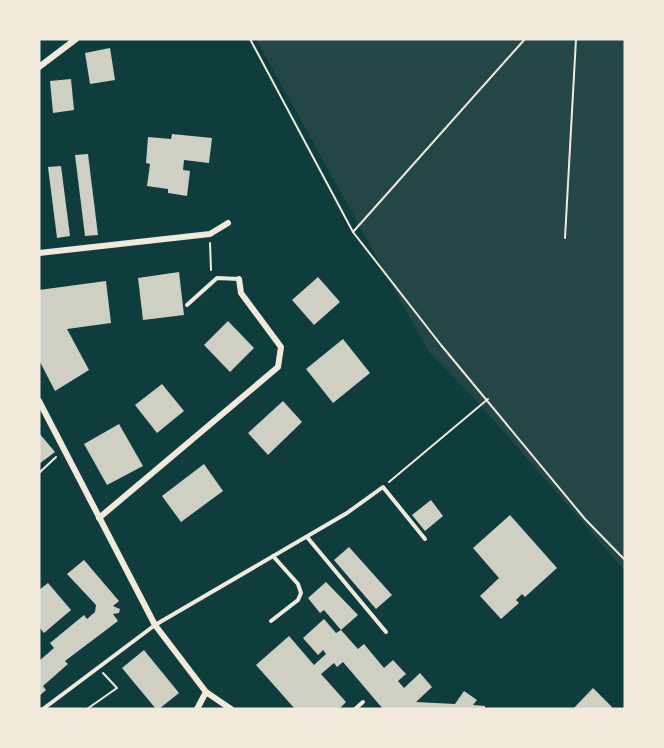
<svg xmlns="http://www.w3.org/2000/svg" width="664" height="748" viewBox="0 0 664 748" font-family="'Asap Condensed',sans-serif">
  <rect width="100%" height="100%" fill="#0f3d3e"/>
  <path fill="#244646" d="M256 39H625V571L477 401 429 352Z"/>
  <g fill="#cfcfc3">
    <path d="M110 48 115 80 90 84 85 53Z"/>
    <path d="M71 79 74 110 53 113 50 81Z"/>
    <path d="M172 134 212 138 209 163 184 160 183 170 190 171 187 196 168 193V189L147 186 150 164 146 163 148 137 171 139Z"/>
    <path d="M88 154 98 235 85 236 75 155Z"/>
    <path d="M61 166 70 236 57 238 48 167Z"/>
    <path d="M179 272 184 315 143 320 138 278Z"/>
    <path d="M318 277 340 302 314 325 292 300Z"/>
    <path d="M106 281 111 323 67 329 89 370 55 391 39 360V290Z"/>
    <path d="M228 321 254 348 230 372 204 345Z"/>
    <path d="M343 339 370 373 333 403 306 369Z"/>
    <path d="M162 384 184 411 157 433 135 405Z"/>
    <path d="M283 401 302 422 268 455 248 433Z"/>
    <path d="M119 424 143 466 107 485 84 444Z"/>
    <path d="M39 433 55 452 39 464Z"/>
    <path d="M204 464 223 491 181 522 162 496Z"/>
    <path d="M431 500 443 516 425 531 412 515Z"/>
    <path d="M510 515 557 568 525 597 522 594 516 600 519 603 501 619 480 596 499 578 473 548Z"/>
    <path d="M349 547 392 595 376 609 334 560Z"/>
    <path d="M84 560 119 601 113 606 120 609 119 613 113 614 118 621 65 661 68 664 43 686 46 690 39 696V661L54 648 50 643 84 615 87 619 95 612 96 605 67 574Z"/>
    <path d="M326 582 358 615 341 630 324 610 320 613 308 598Z"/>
    <path d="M48 583 71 610 44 633 39 627V590Z"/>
    <path d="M324 619 336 633 341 630 358 649 364 644 384 668 393 660 406 674 398 681 404 688 420 673 432 687 416 702 455 704 464 691 477 700 473 705 485 706V709H383L343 662 337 667 334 663 321 674 346 702 339 709H295L256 665 289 636 314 665 326 654 323 650 318 655 303 638Z"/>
    <path d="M144 650 179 693 159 709H156L122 668Z"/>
    <path d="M593 688 612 707 610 709H573Z"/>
  </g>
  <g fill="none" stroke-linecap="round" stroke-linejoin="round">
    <g stroke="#f1e9da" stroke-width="2">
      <path d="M250 39 353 232 441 345 585 519 625 560"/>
      <path d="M353 232 525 39"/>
      <path d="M565 238 576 39"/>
      <path d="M210 243 211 270"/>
      <path d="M39 473 56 457"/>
      <path d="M389 482 488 399"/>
      <path d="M87 709 117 688 103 673"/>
    </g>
    <g stroke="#f1e9da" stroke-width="4">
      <path d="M187 305 217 278 239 279"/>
      <path d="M307 537 386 632"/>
      <path d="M271 621 298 600 301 593 298 584 273 556"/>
      <path d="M43 709 155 625 347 513 383 487 425 539"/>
      <path d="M355 709 363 702"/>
    </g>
    <g stroke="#f1e9da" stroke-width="6">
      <path d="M39 67 76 39"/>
      <path d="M39 253 210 234 228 223"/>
      <path d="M39 401 155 625 206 692 231 709"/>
      <path d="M99 518 278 367 281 347 241 293 239 279"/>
      <path d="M197 709 206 692"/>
    </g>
  </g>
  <rect width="664" height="748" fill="none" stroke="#f1e9da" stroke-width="81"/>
</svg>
